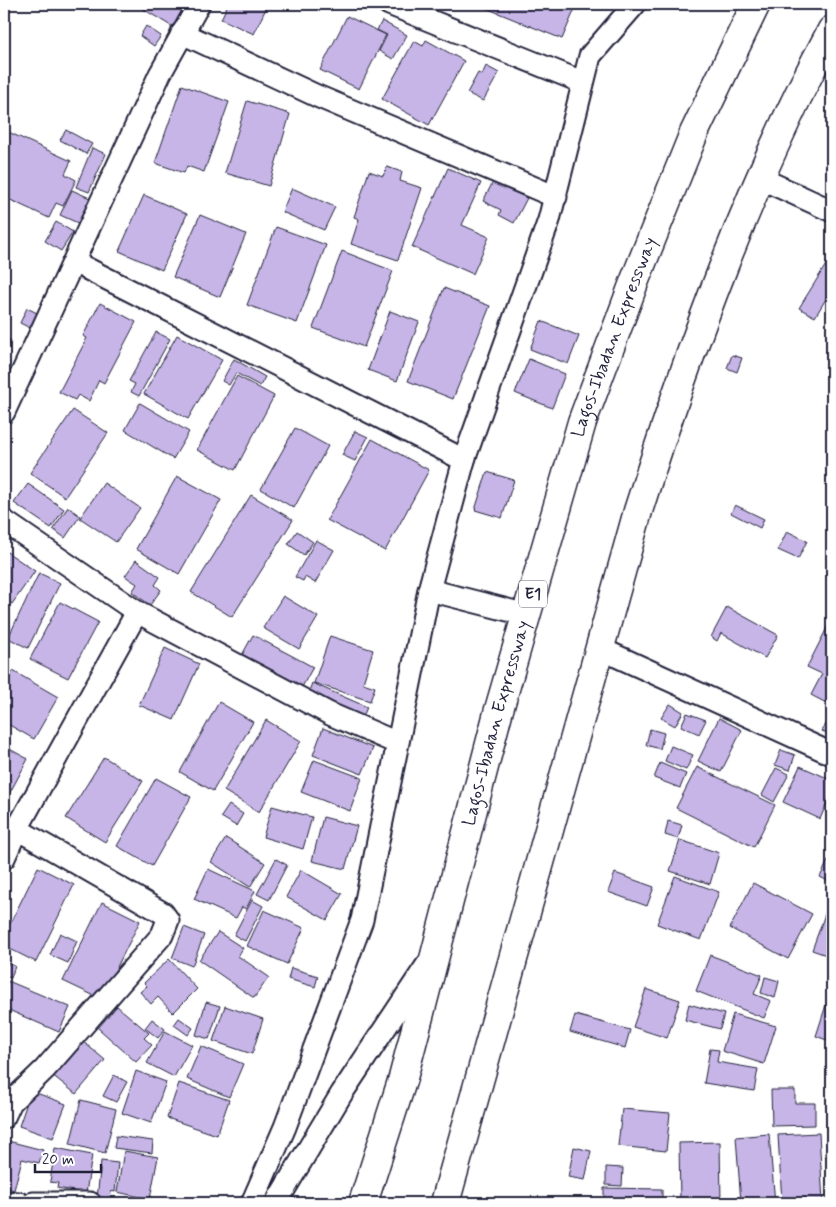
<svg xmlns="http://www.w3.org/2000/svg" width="836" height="1207" viewBox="0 0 836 1207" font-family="Mynerve,sans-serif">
  <rect width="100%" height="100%" fill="#fff"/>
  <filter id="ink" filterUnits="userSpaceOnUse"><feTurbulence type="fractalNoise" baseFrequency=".02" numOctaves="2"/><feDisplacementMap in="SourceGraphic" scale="10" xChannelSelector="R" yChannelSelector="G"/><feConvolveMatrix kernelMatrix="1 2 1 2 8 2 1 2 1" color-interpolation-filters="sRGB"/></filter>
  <g filter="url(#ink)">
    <g fill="#c6b5e6" stroke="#22223b">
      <path d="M135 4H192L176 29Z"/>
      <path d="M228 4H268L254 34 221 19Z"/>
      <path d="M482 4H577L562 39 481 6Z"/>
      <path d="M347 16 386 35 359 89 320 70Z"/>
      <path d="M382 21 407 35 393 59 379 51 387 35 377 30Z"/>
      <path d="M146 26 161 36 154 46 140 36Z"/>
      <path d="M426 40 464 61 429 125 382 99 414 41 423 46Z"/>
      <path d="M486 66 499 73 483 101 467 93 478 73 482 75Z"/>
      <path d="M182 85 229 102 204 172 187 166 184 173 155 163Z"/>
      <path d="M247 101 290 114 269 186 225 173Z"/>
      <path d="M4 130 71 161 65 174 76 180 63 206 56 203 49 218 4 197Z"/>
      <path d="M66 130 92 144 86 154 60 140Z"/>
      <path d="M92 148 106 154 89 192 76 187Z"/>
      <path d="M387 167 402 172 400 181 422 188 398 260 351 244 359 219 354 217 369 171 383 176Z"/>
      <path d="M448 168 481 183 462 225 489 237 473 274 412 247Z"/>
      <path d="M493 182 527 198 514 223 499 215 501 210 483 201Z"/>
      <path d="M292 188 335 207 324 230 282 212Z"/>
      <path d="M72 190 92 199 80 224 60 215Z"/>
      <path d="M144 195 187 214 162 270 119 251Z"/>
      <path d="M200 215 246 234 220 297 173 277Z"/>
      <path d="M56 222 73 232 61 251 45 241Z"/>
      <path d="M276 227 326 245 297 323 247 305Z"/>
      <path d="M342 251 393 271 364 347 313 328Z"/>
      <path d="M832 255V289L815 317 799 308Z"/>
      <path d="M444 288 490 306 453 399 408 381Z"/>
      <path d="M100 303 136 322 104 383 99 380 89 401 78 395 75 400 59 392 87 338 83 336Z"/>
      <path d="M27 308 39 314 32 329 20 323Z"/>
      <path d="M390 311 419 322 397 381 368 370Z"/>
      <path d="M541 321 579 336 568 364 530 349Z"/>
      <path d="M156 332 170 339 139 396 131 392 135 384 129 381Z"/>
      <path d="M177 335 222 360 188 419 144 394Z"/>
      <path d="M4 337 11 341 4 355Z"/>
      <path d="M732 355 742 358 737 372 727 368Z"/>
      <path d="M234 359 265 377 260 386 236 373 229 385 222 381Z"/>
      <path d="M529 359 565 374 552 408 515 393Z"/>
      <path d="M237 376 274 396 235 470 197 450Z"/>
      <path d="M140 403 189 432 173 459 125 430Z"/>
      <path d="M73 410 108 433 65 497 30 473Z"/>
      <path d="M295 428 328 446 294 508 261 489Z"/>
      <path d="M355 431 368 437 355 461 342 455Z"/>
      <path d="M372 439 429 470 385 551 327 520Z"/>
      <path d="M487 472 514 480 502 518 475 510Z"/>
      <path d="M177 476 221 500 179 574 136 549Z"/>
      <path d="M104 483 140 508 116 542 80 518Z"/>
      <path d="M28 484 64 509 51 528 14 503Z"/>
      <path d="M251 495 293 520 232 617 191 592Z"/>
      <path d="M735 505 764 519 760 528 731 513Z"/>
      <path d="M68 507 80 516 65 538 53 529Z"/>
      <path d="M297 531 313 542 304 555 288 544Z"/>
      <path d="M787 531 807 541 798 559 778 550Z"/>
      <path d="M316 540 334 550 315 583 305 577 303 581 295 577Z"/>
      <path d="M4 550 35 571 12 604 4 599Z"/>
      <path d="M136 560 160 577 155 585 161 590 150 605 132 592 137 584 125 576Z"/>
      <path d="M39 573 60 583 28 648 8 638Z"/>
      <path d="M283 596 318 617 299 649 263 628Z"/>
      <path d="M60 602 98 622 68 678 30 659Z"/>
      <path d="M727 607 778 635 765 658 721 633 717 641 711 637Z"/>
      <path d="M830 622 832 623V706L811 695 822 674 807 667Z"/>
      <path d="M253 635 313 667 302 687 242 655Z"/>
      <path d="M330 636 373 650 363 683 375 687 370 701 314 683Z"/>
      <path d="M165 648 199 664 174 720 139 705Z"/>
      <path d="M13 671 58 697 34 739 4 722V680L6 682Z"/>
      <path d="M312 683 367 707 363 717 308 694Z"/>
      <path d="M219 702 253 722 213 791 180 772Z"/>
      <path d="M670 704 683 712 675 726 661 718Z"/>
      <path d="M687 713 706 720 699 734 681 726Z"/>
      <path d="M832 714V737L822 731Z"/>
      <path d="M719 718 742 730 721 772 698 761Z"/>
      <path d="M266 720 301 741 259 812 224 791Z"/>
      <path d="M323 728 373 748 362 774 313 755Z"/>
      <path d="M650 729 664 733 660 749 646 745Z"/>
      <path d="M4 746 28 759 7 798 4 796Z"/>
      <path d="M671 746 693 755 686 770 665 761Z"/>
      <path d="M781 750 795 755 790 770 775 765Z"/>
      <path d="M104 757 143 781 105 842 66 818Z"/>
      <path d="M314 760 362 778 350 811 301 792Z"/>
      <path d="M660 763 686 774 680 788 654 778Z"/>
      <path d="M800 766 832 780V792L820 819 783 802Z"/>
      <path d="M697 767 775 805 754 847 676 808Z"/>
      <path d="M776 768 789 774 774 802 762 795Z"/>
      <path d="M156 778 191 797 152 866 117 846Z"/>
      <path d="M229 805 243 814 236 826 221 817Z"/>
      <path d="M272 806 312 817 303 849 263 837Z"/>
      <path d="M323 817 357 826 345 869 312 861Z"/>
      <path d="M668 821 682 825 678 839 665 835Z"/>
      <path d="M226 838 265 863 250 887 211 862Z"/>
      <path d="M680 840 719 853 710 884 670 871Z"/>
      <path d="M832 853V889L828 887 830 882 820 877Z"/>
      <path d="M276 859 287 865 269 900 257 894Z"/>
      <path d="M38 867 74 885 36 962 4 946V936Z"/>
      <path d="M208 869 255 891 246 909 242 907 236 918 194 899Z"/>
      <path d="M301 870 342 894 327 920 286 897Z"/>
      <path d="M615 873 654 887 647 906 608 892Z"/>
      <path d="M675 876 719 892 701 940 657 924Z"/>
      <path d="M753 883 812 914 788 959 730 928Z"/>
      <path d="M252 900 263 906 245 941 234 935Z"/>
      <path d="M102 902 140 921 101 999 63 981Z"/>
      <path d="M829 903 832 904V957L812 950Z"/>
      <path d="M264 910 304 928 287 964 247 946Z"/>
      <path d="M184 927 204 935 192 966 172 958Z"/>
      <path d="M218 932 243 948 238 956 269 977 254 998 199 960Z"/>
      <path d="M60 933 77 941 68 963 50 955Z"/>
      <path d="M710 955 762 975 754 994 771 1001 764 1018 696 991Z"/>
      <path d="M169 959 197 989 173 1013 158 997 151 1004 140 992 147 986 144 983Z"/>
      <path d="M4 962 15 966 11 978 4 976Z"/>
      <path d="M291 968 318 976 315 987 288 979Z"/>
      <path d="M765 977 779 981 775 998 761 993Z"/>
      <path d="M8 981 70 1007 59 1032 4 1008V991Z"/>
      <path d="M646 989 680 1000 667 1038 633 1027Z"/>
      <path d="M206 1002 220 1006 209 1039 196 1035Z"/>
      <path d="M689 1004 724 1014 720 1029 685 1020Z"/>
      <path d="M826 1005 832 1007V1042L816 1036Z"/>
      <path d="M117 1006 149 1033 144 1038 152 1045 136 1062 98 1028Z"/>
      <path d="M225 1006 263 1019 252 1054 213 1041Z"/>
      <path d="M733 1014 776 1026 764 1064 722 1051Z"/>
      <path d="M575 1015 630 1030 625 1048 570 1032Z"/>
      <path d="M179 1018 193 1028 188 1035 174 1025Z"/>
      <path d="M152 1019 165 1029 158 1038 145 1028Z"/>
      <path d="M165 1031 192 1045 174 1077 147 1063Z"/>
      <path d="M80 1039 105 1060 76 1094 51 1074Z"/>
      <path d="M201 1046 243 1064 229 1097 187 1079Z"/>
      <path d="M710 1049 719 1050 717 1062 758 1069 754 1091 704 1083Z"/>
      <path d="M136 1071 166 1082 151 1123 122 1113Z"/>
      <path d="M114 1075 127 1082 116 1102 103 1096Z"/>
      <path d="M179 1083 229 1100 217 1135 167 1118Z"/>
      <path d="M771 1090H795V1103H815V1125L772 1126Z"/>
      <path d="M31 1091 66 1104 53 1138 19 1126Z"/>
      <path d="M81 1100 116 1109 105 1153 70 1144Z"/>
      <path d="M622 1109 670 1113 666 1151 618 1146Z"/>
      <path d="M819 1133 823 1203H782L778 1135Z"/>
      <path d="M769 1134 775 1203H741L736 1137Z"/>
      <path d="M116 1136 153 1141 152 1153 114 1148Z"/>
      <path d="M4 1140 43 1150 39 1163 22 1159 14 1190 4 1187Z"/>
      <path d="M720 1142 721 1203H680L679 1143Z"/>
      <path d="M574 1147 591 1151 585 1180 568 1177Z"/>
      <path d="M55 1148 92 1155 86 1193 57 1188 58 1183 50 1182Z"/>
      <path d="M124 1151 158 1157 150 1199 117 1192Z"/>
      <path d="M101 1161 118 1163 115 1192 111 1191 110 1201 97 1199Z"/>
      <path d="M606 1167 623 1168 622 1186 606 1185Z"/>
      <path d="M604 1188 662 1189V1203H604Z"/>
    </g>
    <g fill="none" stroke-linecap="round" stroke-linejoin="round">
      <g stroke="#22223b" stroke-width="25">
        <g id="street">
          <path d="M389 4 582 82"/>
          <path d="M182 33 317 96 556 197"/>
          <path d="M760 178 832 211"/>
          <path d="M74 262 464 460"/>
          <path d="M4 412 160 74 199 4"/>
          <path d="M4 521 137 612 330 714 397 743"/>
          <path d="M429 590 527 615"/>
          <path d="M601 649 832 754"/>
          <path d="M4 858 17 829 137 612"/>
          <path d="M4 1117 11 1102 45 1069 162 935 168 920 163 913 17 829"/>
          <path d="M4 1202 19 1203"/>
          <path d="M33 1203H90"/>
          <path d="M252 1203 285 1127 362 920 429 590 464 460 549 220 590 56 635 4"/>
          <path d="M276 1203 342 1093 427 965"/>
        </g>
      </g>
      <g stroke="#22223b" stroke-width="31">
        <g id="highway">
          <path id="s1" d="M363 1203 403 1078 498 713 582 422 635 280 694 133 756 4"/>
          <path d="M445 1203 638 511C689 350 751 179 832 30"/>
        </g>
      </g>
      <use href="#street" stroke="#fff" stroke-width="21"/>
      <use href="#highway" stroke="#fff" stroke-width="28"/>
    </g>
  </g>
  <g text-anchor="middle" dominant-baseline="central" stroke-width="5" stroke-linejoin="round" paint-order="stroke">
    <rect fill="#fff" stroke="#646476" stroke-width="1" x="519" y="580.5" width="28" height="27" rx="4"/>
    <g font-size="16" font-weight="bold" fill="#22223b">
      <text x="533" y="594">E1</text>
    </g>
    <g font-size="18" fill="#22223b" stroke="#fff">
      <text stroke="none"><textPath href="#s1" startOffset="902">Lagos-Ibadan Expressway</textPath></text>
      <text stroke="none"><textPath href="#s1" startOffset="498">Lagos-Ibadan Expressway</textPath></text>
    </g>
  </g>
  <rect width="836" height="1207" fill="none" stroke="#fff" stroke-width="20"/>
  <rect x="10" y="10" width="816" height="1187" fill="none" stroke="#22223b" stroke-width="2" filter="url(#ink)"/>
  <path d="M35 1164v8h66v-8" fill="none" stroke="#22223b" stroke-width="2.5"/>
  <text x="42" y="1164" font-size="15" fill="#22223b" stroke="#ffffff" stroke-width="4" paint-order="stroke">20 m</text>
</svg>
